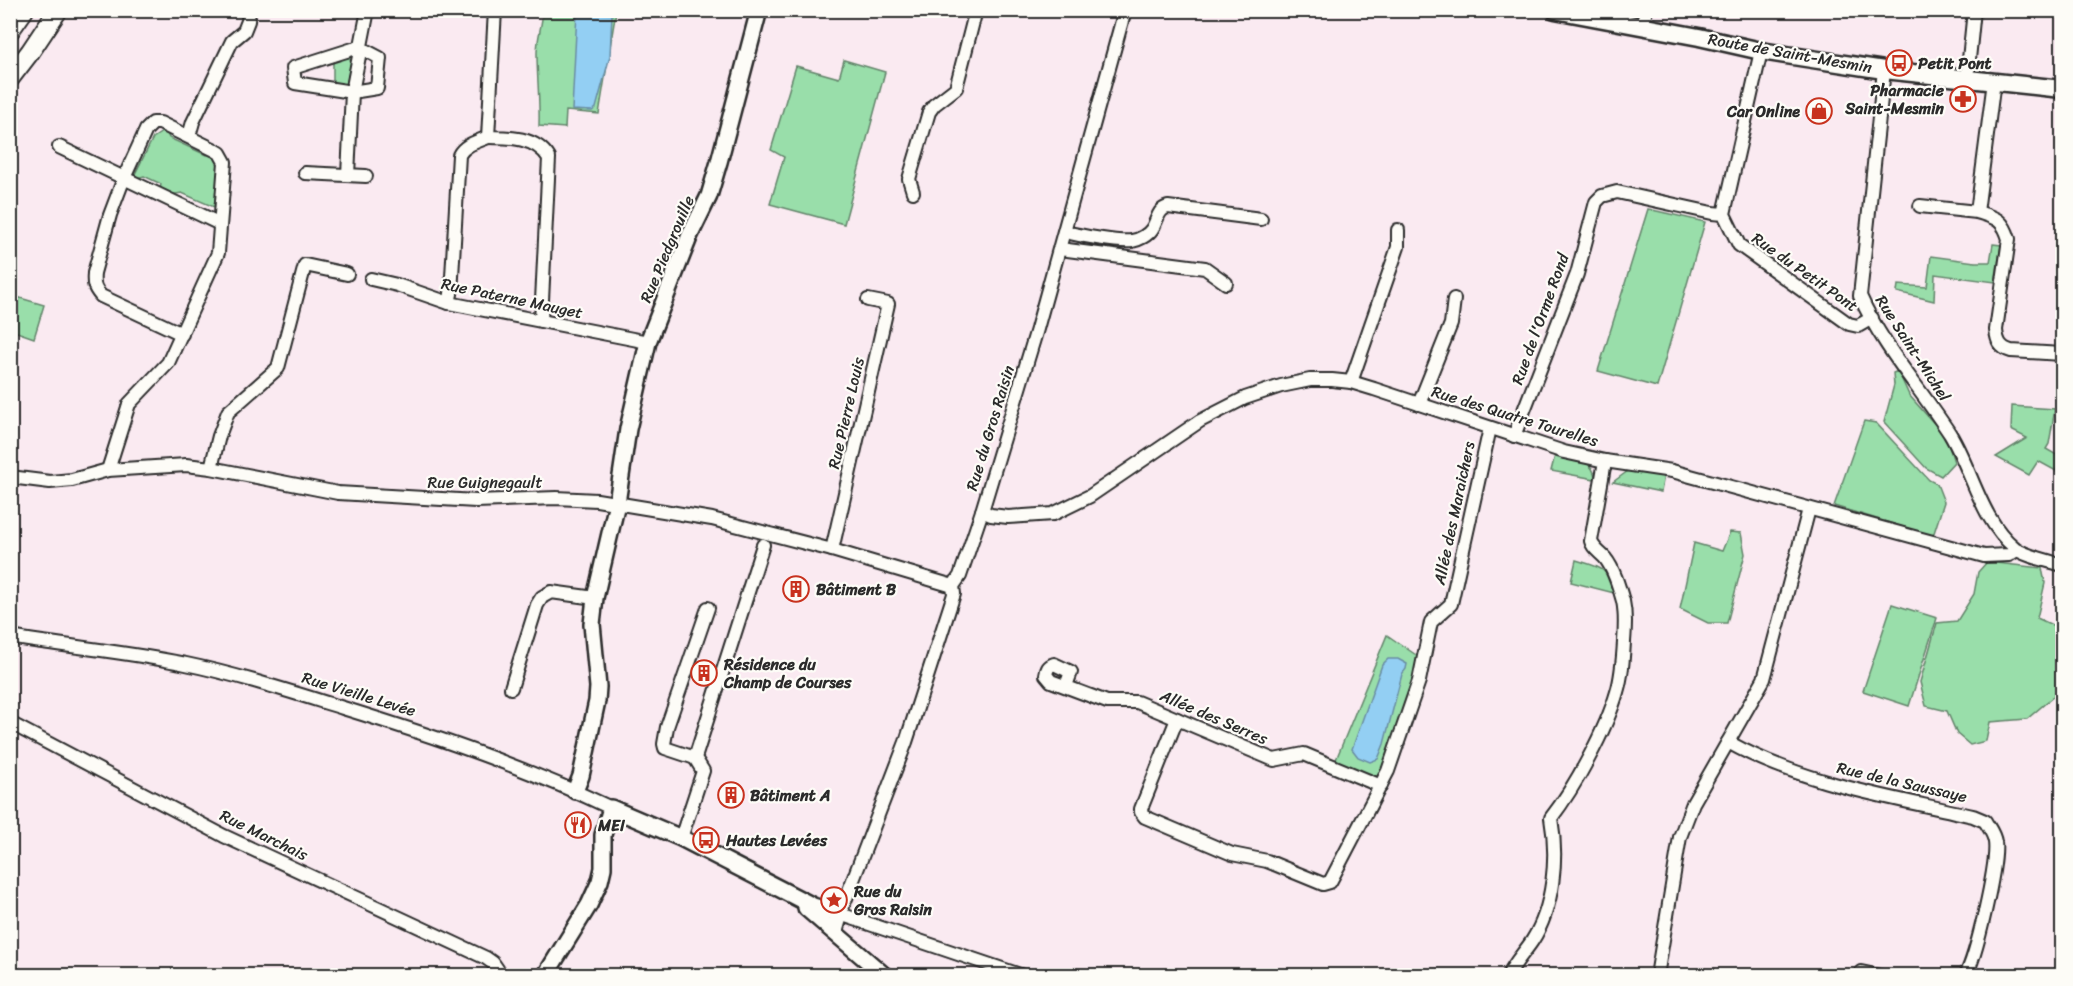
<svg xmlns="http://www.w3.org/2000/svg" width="2073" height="986" viewBox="0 0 2073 986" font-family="Sriracha,sans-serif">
  <rect width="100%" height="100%" fill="#faeaf1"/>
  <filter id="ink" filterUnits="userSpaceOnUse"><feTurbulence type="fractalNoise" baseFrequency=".0167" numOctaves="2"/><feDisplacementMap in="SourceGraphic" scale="12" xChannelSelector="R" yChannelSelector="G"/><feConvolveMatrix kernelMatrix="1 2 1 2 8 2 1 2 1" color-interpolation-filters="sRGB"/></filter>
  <g filter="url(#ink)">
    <g fill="#99deaa" stroke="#62846a" stroke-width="1.5">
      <path d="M543 11H616L599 114 566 111 565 128 539 126C540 101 537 78 537 53 537 39 542 25 543 11Z"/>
      <path d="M349 57 351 62 346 87H333V61Z"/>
      <path d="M844 60 885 72 844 224 770 204 784 157 771 150 796 66 839 78Z"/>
      <path d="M162 132 167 134 169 138 206 155 212 154 219 162 220 168 214 207 182 193 169 195 160 190 161 184 144 176 137 178 134 176 153 138Z"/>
      <path d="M1648 209 1705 222 1657 387 1598 371Z"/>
      <path d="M1993 244 2001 245 1995 282 1935 274 1934 301 1897 292 1898 285 1927 287 1931 256 1975 262H1990Z"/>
      <path d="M10 295 44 305 34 338 11 330Z"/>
      <path d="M1898 371 1909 395 1946 437 1954 462 1941 476 1926 468 1884 422 1894 385 1893 373Z"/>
      <path d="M2012 406 2055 409 2049 444 2046 449 2062 458 2056 471 2038 461 2029 475 1996 457 2027 438 2011 430Z"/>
      <path d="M1864 421 1876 423 1929 480 1937 484 1944 502 1933 536 1834 506Z"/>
      <path d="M1555 455C1571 458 1595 458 1595 479L1551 471Z"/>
      <path d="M1632 468 1664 475 1661 492 1613 482Z"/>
      <path d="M1730 532 1741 533 1745 554 1727 623H1708L1680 609 1694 543 1722 551Z"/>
      <path d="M1576 560C1600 567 1608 567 1614 593L1571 582Z"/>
      <path d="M1987 562 2042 568 2045 583 2037 618 2061 629 2062 659 2055 695 2027 719 1990 722 1986 741 1970 745 1957 734 1947 711 1926 706 1920 682 1937 623 1957 621 1974 594 1978 572Z"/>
      <path d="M1892 604 1937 618 1909 706 1863 691Z"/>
      <path d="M1387 635 1419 657 1414 683 1380 777 1374 779 1335 762Z"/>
    </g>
    <g fill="#93cff3" stroke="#698da3" stroke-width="1.5">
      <path d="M577 12 612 14 610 56 596 108 592 111 572 110Z"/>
      <path d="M1388 659H1398L1407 664 1406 669 1402 674 1384 744 1378 759 1370 762 1358 757 1352 749 1382 665Z"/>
    </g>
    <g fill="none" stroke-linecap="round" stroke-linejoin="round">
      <g stroke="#2b2b2b" stroke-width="16">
        <g id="minor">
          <path d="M495 10 488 137C510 137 536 137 549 158L541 321"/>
          <path d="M1642 26 1646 10"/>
          <path d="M359 47 380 58 377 88 352 92 295 83 293 68Z"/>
          <path d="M1761 51 1724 214 1739 245 1849 324 1858 326 1872 318"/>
          <path d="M1884 70 1860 296C1882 346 1920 388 1950 434 1973 472 1980 519 2015 548 2024 556 2050 561 2062 565"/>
          <path d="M1967 79 1974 10"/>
          <path d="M189 136 193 122 232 41 244 31 248 21 249 10"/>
          <path d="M59 147 124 178 146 130 153 123H160L215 150 220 153 225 162 218 253 168 363 129 404 108 470"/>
          <path d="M305 173 366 176"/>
          <path d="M348 175 352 92 368 10"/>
          <path d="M913 192 909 179 929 112 934 105 956 88 976 10"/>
          <path d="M1920 206 1977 212 1994 81"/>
          <path d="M1977 212C1996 218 2003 219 2009 239L1996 330C1997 341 2000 348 2011 351L2062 354"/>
          <path d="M1065 232C1077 235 1120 243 1132 241 1139 240 1148 235 1152 229 1158 220 1157 210 1168 207L1261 219"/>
          <path d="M1060 249 1205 268 1226 283"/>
          <path d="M371 279 397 285 449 303 648 342"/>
          <path d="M449 303 451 294 459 155C465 144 477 142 488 137"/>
          <path d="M182 334 101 296C94 288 93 284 94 273L110 215 124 178 220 224"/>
          <path d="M1351 382 1398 247V230"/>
          <path d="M1419 404 1451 324 1454 299"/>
          <path d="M1514 436 1577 274 1596 202 1602 196 1617 192 1712 213 1724 214"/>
          <path d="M211 468 219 436 228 412 278 368 305 265 347 274"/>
          <path d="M10 477 50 482 72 480 108 470 186 465 211 468 338 493 476 501 556 498 597 500 712 519 832 550 953 586"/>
          <path d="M982 511 991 515 1008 517 1053 514 1090 496 1200 421 1245 398 1281 386 1310 380H1332L1351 382 1374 389 1564 452 1605 461 1672 471 1984 556 2009 555 2017 550"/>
          <path d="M832 550 888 304 868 300"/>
          <path d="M10 637C69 647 128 652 186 664 239 675 291 692 343 708 434 736 525 767 611 808"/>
          <path d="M1066 686 1071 672 1054 664C1048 666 1047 669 1046 675L1051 681 1107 702H1137L1274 760 1304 754 1381 786"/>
          <path d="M511 688 537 605 542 597 551 592 595 598"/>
          <path d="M1177 719 1141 809V812L1145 817 1232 854 1267 861 1323 884 1330 882 1388 771 1419 681 1431 622 1451 604 1490 428"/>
          <path d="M10 723 224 836 486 958 493 963 502 976"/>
          <path d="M1728 742C1803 784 1890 797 1973 816L1985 821C1989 828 1994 834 1995 842 1998 862 1976 960 1965 976"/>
          <path d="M695 758 665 748 664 744 667 727 708 608"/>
          <path d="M681 838 703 771 695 758 763 545"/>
          <path d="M1023 976 840 914 906 742 954 594 953 586 960 576 982 511 1037 329 1125 10"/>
          <path d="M1508 976C1514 963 1524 953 1532 941 1554 907 1558 857 1551 818 1575 787 1606 730 1617 692 1622 676 1623 659 1624 642 1625 628 1626 615 1623 601 1619 587 1614 569 1605 558 1600 552 1593 549 1591 541L1605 461"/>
          <path d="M1657 976 1680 837 1693 803 1764 679 1809 509"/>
          <path d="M1860 976 1861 972 1880 976"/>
        </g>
      </g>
      <g stroke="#2b2b2b" stroke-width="20">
        <g id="tertiary">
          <path d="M575 791 581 776 597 701 598 687 592 624 595 598 617 503 628 429 648 342 690 235 709 196 719 162 759 10"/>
          <path d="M806 908 885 976"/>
          <path d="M10 973 15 976"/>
          <path d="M545 976 589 905 600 881 603 868V835L611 808 681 838 813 906 840 914 835 931"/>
        </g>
      </g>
      <g stroke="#2b2b2b" stroke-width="21">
        <path id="secondary" d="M1555 10 1699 37 1761 51 1812 59 1884 70 2062 89"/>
      </g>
      <g stroke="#2b2b2b" stroke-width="22">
        <g id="primary">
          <path d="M10 30 24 10"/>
          <path d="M10 78 30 52 58 10"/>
        </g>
      </g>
      <use href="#minor" stroke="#fdfcf7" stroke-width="12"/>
      <use href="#tertiary" stroke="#fdfcf7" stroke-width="15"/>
      <use href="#secondary" stroke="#fdfcf7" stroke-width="16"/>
      <use href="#primary" stroke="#fdfcf7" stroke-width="18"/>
    </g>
  </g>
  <defs>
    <g id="bus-ring" transform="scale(1.35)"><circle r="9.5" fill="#fdfcf7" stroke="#c8321e" stroke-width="1.5"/><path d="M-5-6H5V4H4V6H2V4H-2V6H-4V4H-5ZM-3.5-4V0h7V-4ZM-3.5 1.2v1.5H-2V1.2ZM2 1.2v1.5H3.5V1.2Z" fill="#c8321e"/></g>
    <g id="pharmacy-ring" transform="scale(1.35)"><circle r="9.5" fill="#fdfcf7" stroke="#c8321e" stroke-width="1.5"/><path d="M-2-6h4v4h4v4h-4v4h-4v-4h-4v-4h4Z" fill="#c8321e"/></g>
    <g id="shop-ring" transform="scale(1.35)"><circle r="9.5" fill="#fdfcf7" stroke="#c8321e" stroke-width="1.5"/><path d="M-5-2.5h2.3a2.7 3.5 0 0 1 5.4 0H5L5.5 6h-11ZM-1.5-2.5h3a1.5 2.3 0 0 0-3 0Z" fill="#c8321e"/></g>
    <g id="building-ring" transform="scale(1.35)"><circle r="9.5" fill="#fdfcf7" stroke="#c8321e" stroke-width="1.5"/><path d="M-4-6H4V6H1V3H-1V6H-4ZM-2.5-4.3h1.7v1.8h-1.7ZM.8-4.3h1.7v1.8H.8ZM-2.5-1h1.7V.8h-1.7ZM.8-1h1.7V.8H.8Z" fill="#c8321e"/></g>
    <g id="restaurant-ring" transform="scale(1.35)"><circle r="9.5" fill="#fdfcf7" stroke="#c8321e" stroke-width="1.5"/><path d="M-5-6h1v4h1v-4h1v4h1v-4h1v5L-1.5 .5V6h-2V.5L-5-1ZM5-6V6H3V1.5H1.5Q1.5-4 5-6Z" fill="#c8321e"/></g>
    <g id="sight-ring" transform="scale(1.35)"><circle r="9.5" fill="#fdfcf7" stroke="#c8321e" stroke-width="1.5"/><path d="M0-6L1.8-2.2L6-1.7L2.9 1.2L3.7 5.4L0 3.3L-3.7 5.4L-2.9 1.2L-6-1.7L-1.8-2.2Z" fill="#c8321e"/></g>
  </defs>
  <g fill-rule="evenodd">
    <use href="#bus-ring" x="1899" y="63"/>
    <use href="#pharmacy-ring" x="1963" y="99"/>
    <use href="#shop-ring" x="1819" y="111"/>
    <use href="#building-ring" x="796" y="589"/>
    <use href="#building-ring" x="704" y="673"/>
    <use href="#building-ring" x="731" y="795"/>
    <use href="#restaurant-ring" x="578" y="825"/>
    <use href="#bus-ring" x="706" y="840"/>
    <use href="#sight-ring" x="834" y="900"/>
  </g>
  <g text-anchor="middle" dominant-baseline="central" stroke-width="4.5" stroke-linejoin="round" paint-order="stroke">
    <g font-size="16" fill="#2b2b2b" stroke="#fdfcf7">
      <text transform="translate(1790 53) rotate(10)">Route de Saint-Mesmin</text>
      <text transform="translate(667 249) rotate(-67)">Rue Piedgrouille</text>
      <text transform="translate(1805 272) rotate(35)">Rue du Petit Pont</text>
      <text transform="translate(512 298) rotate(12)">Rue Paterne Mauget</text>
      <text transform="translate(1540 319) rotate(-70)">Rue de l'Orme Rond</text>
      <text transform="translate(1913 348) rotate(57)">Rue Saint-Michel</text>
      <text transform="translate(846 413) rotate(-77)">Rue Pierre Louis</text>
      <text transform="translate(1515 416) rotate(17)">Rue des Quatre Tourelles</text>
      <text transform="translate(990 428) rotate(-73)">Rue du Gros Raisin</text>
      <text x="485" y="482">Rue Guignegault</text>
      <text transform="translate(1454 513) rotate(-78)">Allée des Maraichers</text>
      <text transform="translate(359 694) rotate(17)">Rue Vieille Levée</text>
      <text transform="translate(1214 717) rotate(23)">Allée des Serres</text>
      <text transform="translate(1902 782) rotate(13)">Rue de la Saussaye</text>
      <text transform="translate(264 835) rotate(26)">Rue Marchais</text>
    </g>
    <g font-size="16" font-weight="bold" fill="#2b2b2b" stroke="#fdfcf7" text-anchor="start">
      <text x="1918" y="63">Petit Pont</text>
      <text x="1944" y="90" text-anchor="end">Pharmacie<tspan x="1944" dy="18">Saint-Mesmin</tspan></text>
      <text x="1800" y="111" text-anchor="end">Car Online</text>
      <text x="816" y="589">Bâtiment B</text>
      <text x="724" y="664">Résidence du<tspan x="724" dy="18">Champ de Courses</tspan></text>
      <text x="750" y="795">Bâtiment A</text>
      <text x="598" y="825">MEI</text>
      <text x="726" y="840">Hautes Levées</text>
      <text x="854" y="891">Rue du<tspan x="854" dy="18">Gros Raisin</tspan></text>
    </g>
  </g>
  <rect width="2073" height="986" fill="none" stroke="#fdfcf7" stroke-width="36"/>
  <rect x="18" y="18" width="2037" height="950" fill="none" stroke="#2b2b2b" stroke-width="2" filter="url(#ink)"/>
</svg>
